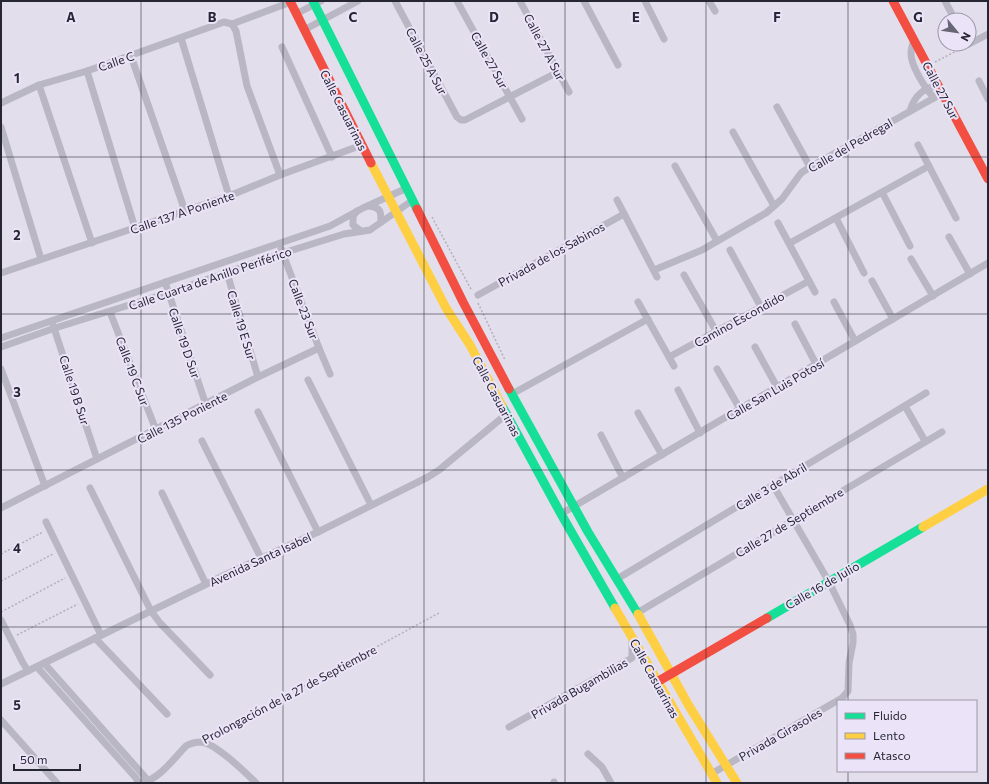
<svg xmlns="http://www.w3.org/2000/svg" width="989" height="784" viewBox="0 0 989 784" font-family="Commissioner,sans-serif">
  <rect width="100%" height="100%" fill="#e2deeb"/>
  <g fill="none" stroke-linecap="round" stroke-linejoin="round">
    <g stroke="#b3b0bd" stroke-width="1.5" stroke-dasharray="2 2" stroke-linecap="butt">
      <path d="M935 62 962 48"/>
      <path d="M432 217 472 291"/>
      <path d="M478 303 505 360"/>
      <path d="M1 554 43 532"/>
      <path d="M1 581 53 554"/>
      <path d="M1 612 65 578"/>
      <path d="M17 635 78 604"/>
      <path d="M212 736 439 613"/>
    </g>
    <g stroke="#bab7c4" stroke-width="7">
      <path d="M395 1 457 117 461 120H465L558 72"/>
      <path d="M457 1 522 119"/>
      <path d="M520 1 569 92"/>
      <path d="M584 1 618 65"/>
      <path d="M645 1 664 39"/>
      <path d="M709 1 715 11"/>
      <path d="M945 1 955 20"/>
      <path d="M296 14 321 1"/>
      <path d="M232 24 236 31 247 86 280 175"/>
      <path d="M304 30 358 1"/>
      <path d="M181 38 229 196"/>
      <path d="M914 40C913 44 911 48 911 52 910 65 925 88 934 98"/>
      <path d="M969 44 988 34"/>
      <path d="M282 47 332 157"/>
      <path d="M131 56 185 211"/>
      <path d="M87 71 135 228"/>
      <path d="M979 81 988 99"/>
      <path d="M39 85 92 243"/>
      <path d="M1 103 39 85 87 71 224 22 232 24 291 2"/>
      <path d="M777 107 810 167"/>
      <path d="M910 111C914 96 923 88 939 85"/>
      <path d="M1 127 41 259"/>
      <path d="M733 132 774 206"/>
      <path d="M918 145 956 218"/>
      <path d="M675 166 717 241"/>
      <path d="M882 192 910 246"/>
      <path d="M617 200 657 277"/>
      <path d="M369 206C381 208 381 211 381 222"/>
      <path d="M357 211 353 216V225L361 231"/>
      <path d="M836 218 864 273"/>
      <path d="M778 223 815 292"/>
      <path d="M949 237 970 274"/>
      <path d="M790 243 929 166"/>
      <path d="M281 249 319 348 330 374"/>
      <path d="M730 250 761 307"/>
      <path d="M911 259 933 296"/>
      <path d="M654 270 702 250 766 213 782 199 801 173 810 167 943 93"/>
      <path d="M1 273 229 196 280 175 362 145"/>
      <path d="M227 273 258 377"/>
      <path d="M684 275 716 331"/>
      <path d="M872 281 893 319"/>
      <path d="M165 282 206 405"/>
      <path d="M478 295 624 214"/>
      <path d="M638 302 674 366"/>
      <path d="M834 302 855 341"/>
      <path d="M110 312 156 430"/>
      <path d="M795 324 816 364"/>
      <path d="M53 325 97 459"/>
      <path d="M1 338 330 226 363 208 407 188"/>
      <path d="M1 347 55 328 168 293 283 253 344 234 370 230 413 200"/>
      <path d="M755 347 777 387"/>
      <path d="M669 357 809 281"/>
      <path d="M1 369 45 486"/>
      <path d="M717 369 740 409"/>
      <path d="M308 380 371 505"/>
      <path d="M678 390 700 433"/>
      <path d="M512 394 648 319"/>
      <path d="M905 406 925 441"/>
      <path d="M258 412 318 532"/>
      <path d="M638 413 662 455"/>
      <path d="M601 435 623 478"/>
      <path d="M202 441 261 558"/>
      <path d="M90 488 151 611 160 623 210 675"/>
      <path d="M162 493 206 584"/>
      <path d="M1 508 258 377 319 348"/>
      <path d="M561 514 988 263"/>
      <path d="M46 522 101 635"/>
      <path d="M617 579 926 393"/>
      <path d="M637 613 942 432"/>
      <path d="M1 620 23 663 28 671"/>
      <path d="M95 638 167 714"/>
      <path d="M44 663 145 777 147 783"/>
      <path d="M37 667 136 778 138 782"/>
      <path d="M1 684 225 575 318 532 428 477 439 470 503 417 507 415"/>
      <path d="M1 720 57 783"/>
      <path d="M509 727 632 658V639"/>
      <path d="M588 754 602 767 611 783"/>
      <path d="M711 774 842 698 848 691 849 663 853 643V634L850 625 829 582 773 485"/>
      <path d="M142 782C158 781 175 757 186 746 191 743 196 742 201 742 215 743 246 773 256 783"/>
      <path d="M554 782V783"/>
    </g>
    <g stroke="#16e098" stroke-width="9">
      <path d="M313 1 417 209"/>
      <path d="M509 389 588 532 638 614"/>
      <path d="M502 406 561 514 615 608"/>
      <path d="M767 618 923 527"/>
    </g>
    <g stroke="#ffcf43" stroke-width="9">
      <path d="M371 163 446 308 470 345 502 406"/>
      <path d="M923 527 988 489"/>
      <path d="M615 608 717 783"/>
      <path d="M638 614 689 706 737 783"/>
    </g>
    <g stroke="#f24e42" stroke-width="9">
      <path d="M290 1 371 163"/>
      <path d="M893 1 988 179"/>
      <path d="M417 209 463 302 509 389"/>
      <path d="M657 682 767 618"/>
    </g>
  </g>
  <path fill="none" stroke="#272634" stroke-width="1" stroke-opacity="0.55" d="M141 1V783M283 1V783M424 1V783M565 1V783M706 1V783M848 1V701M1 157H988M1 314H988M1 470H988M1 627H988M848 771V783"/>
  <g text-anchor="middle" dominant-baseline="central" stroke-width="4" stroke-linejoin="round" paint-order="stroke">
    <g font-size="12" fill="#272634" stroke="#ebe4f9">
      <text transform="translate(545 47) rotate(62)">Calle 27 A Sur</text>
      <text transform="translate(490 60) rotate(61)">Calle 27 Sur</text>
      <text transform="translate(116 61) rotate(-19)">Calle C</text>
      <text transform="translate(427 61) rotate(62)">Calle 25 A Sur</text>
      <text transform="translate(941 90) rotate(62)">Calle 27 Sur</text>
      <text transform="translate(344 110) rotate(63)">Calle Casuarinas</text>
      <text transform="translate(850 145) rotate(-30)">Calle del Pedregal</text>
      <text transform="translate(182 212) rotate(-19)">Calle 137 A Poniente</text>
      <text transform="translate(551 254) rotate(-29)">Privada de los Sabinos</text>
      <text transform="translate(210 278) rotate(-19)">Calle Cuarta de Anillo Periférico</text>
      <text transform="translate(304 309) rotate(69)">Calle 23 Sur</text>
      <text transform="translate(739 319) rotate(-29)">Camino Escondido</text>
      <text transform="translate(242 325) rotate(73)">Calle 19 E Sur</text>
      <text transform="translate(185 343) rotate(71)">Calle 19 D Sur</text>
      <text transform="translate(133 371) rotate(69)">Calle 19 C Sur</text>
      <text transform="translate(775 389) rotate(-30)">Calle San Luis Potosí</text>
      <text transform="translate(75 390) rotate(72)">Calle 19 B Sur</text>
      <text transform="translate(497 396) rotate(62)">Calle Casuarinas</text>
      <text transform="translate(182 417) rotate(-27)">Calle 135 Poniente</text>
      <text transform="translate(771 486) rotate(-31)">Calle 3 de Abril</text>
      <text transform="translate(789 522) rotate(-31)">Calle 27 de Septiembre</text>
      <text transform="translate(260 559) rotate(-25)">Avenida Santa Isabel</text>
      <text transform="translate(822 585) rotate(-30)">Calle 16 de Julio</text>
      <text transform="translate(655 678) rotate(61)">Calle Casuarinas</text>
      <text transform="translate(579 688) rotate(-30)">Privada Bugambilias</text>
      <text transform="translate(289 694) rotate(-28)">Prolongación de la 27 de Septiembre</text>
      <text transform="translate(780 734) rotate(-30)">Privada Girasoles</text>
    </g>
  </g>
  <g font-size="13" text-anchor="middle" font-weight="bold" fill="#272634" stroke="#ebe4f9" stroke-width="4" stroke-linejoin="round" paint-order="stroke">
    <text x="71" y="22">A</text>
    <text x="212" y="22">B</text>
    <text x="353" y="22">C</text>
    <text x="494" y="22">D</text>
    <text x="636" y="22">E</text>
    <text x="777" y="22">F</text>
    <text x="918" y="22">G</text>
    <text x="17" y="83">1</text>
    <text x="17" y="240">2</text>
    <text x="17" y="397">3</text>
    <text x="17" y="553">4</text>
    <text x="17" y="710">5</text>
  </g>
  <rect width="989" height="784" fill="none" stroke="#272634" stroke-width="4"/>
  <rect x="837" y="700" width="140" height="72" fill="#ebe4f9" stroke="#9d98aa"/>
  <rect x="845" y="713" width="20" height="6" fill="#16e098" stroke="#9d98aa"/>
  <text x="873" y="720" font-size="12" fill="#272634">Fluido</text>
  <rect x="845" y="733" width="20" height="6" fill="#ffcf43" stroke="#9d98aa"/>
  <text x="873" y="740" font-size="12" fill="#272634">Lento</text>
  <rect x="845" y="753" width="20" height="6" fill="#f24e42" stroke="#9d98aa"/>
  <text x="873" y="760" font-size="12" fill="#272634">Atasco</text>
  <g transform="translate(957 32) rotate(119)"><circle r="19" fill="#ebe4f9" stroke="#9d98aa"/>
  <path d="M0-3L7 15L0 10L-7 15Z" fill="#686674"/>
  <text y="-6" font-size="11" font-weight="bold" text-anchor="middle" fill="#272634">N</text>
  </g>
  <path d="M14 764v6h66v-6" fill="none" stroke="#272634" stroke-width="2"/>
  <text x="20" y="764" font-size="12" fill="#272634" stroke="#ebe4f9" stroke-width="3" paint-order="stroke">50 m</text>
</svg>
